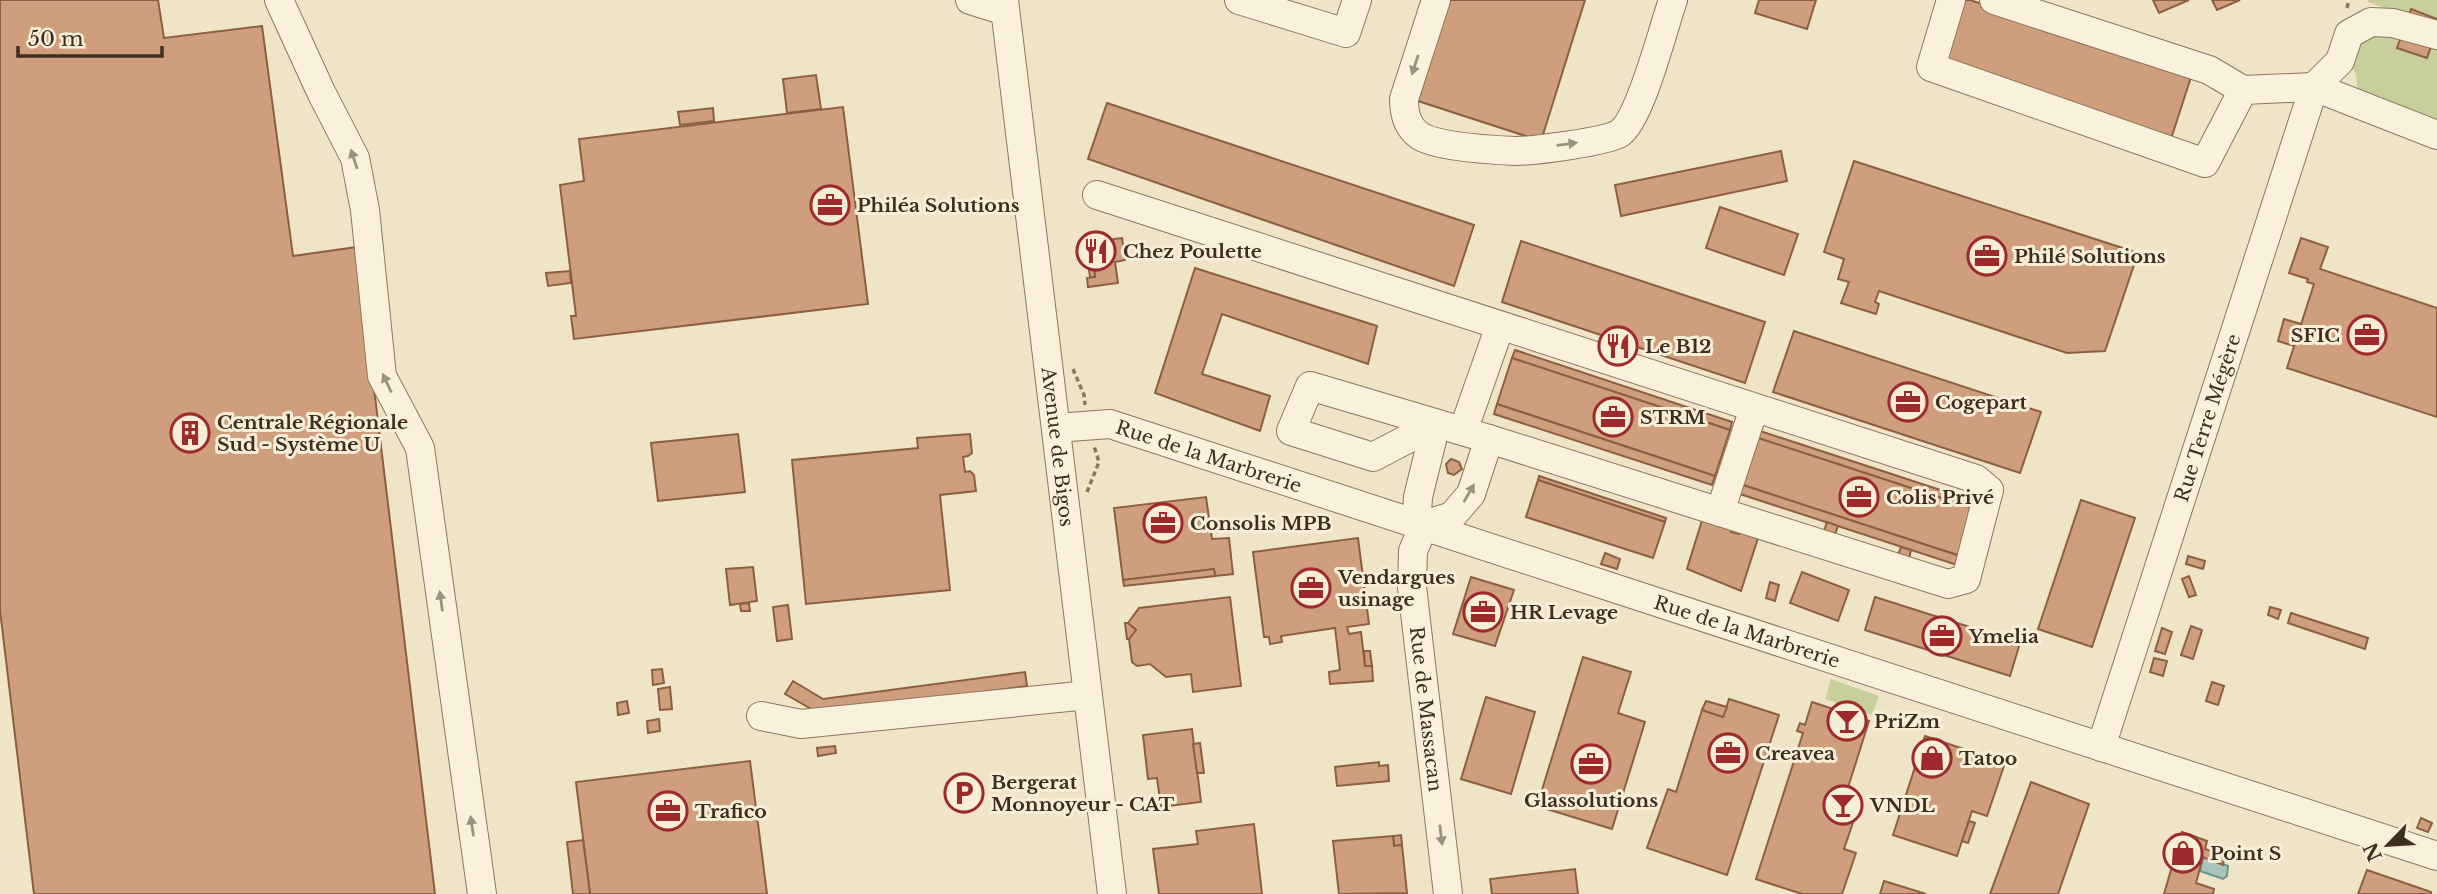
<svg xmlns="http://www.w3.org/2000/svg" width="2437" height="894" viewBox="0 0 2437 894" font-family="'Libre Baskerville',serif">
  <rect width="100%" height="100%" fill="#f0e4c8"/>
  <g fill="#c9cf9b">
    <path d="M2368 0H2437V19L2411 9 2408 17 2368 2Z"/>
    <path d="M2377 33 2401 39 2427 58 2431 47 2437 50V130L2358 97 2356 75 2352 66 2356 43Z"/>
    <path d="M1831 679 1879 696 1872 715 1825 699Z"/>
  </g>
  <path fill="#a9c4bc" stroke="#6f938a" stroke-width="2" d="M2203 857 2228 866 2227 876 2223 879 2200 871Z"/>
  <g fill="#cf9f7d" stroke="#8d5f41" stroke-width="2">
    <path d="M0 0H158L164 38 262 26 293 256 357 247 435 894H34L0 610Z"/>
    <path d="M1450 0H1585L1541 141 1418 101Z"/>
    <path d="M1759 0H1816L1807 29 1755 13Z"/>
    <path d="M1960 0H1970L2192 74 2170 142 1938 64Z"/>
    <path d="M2153 0H2189L2159 13Z"/>
    <path d="M2212 0H2240L2217 10Z"/>
    <path d="M2411 9 2437 19V29L2427 58 2397 48Z"/>
    <path d="M816 75 821 109 787 113 783 79Z"/>
    <path d="M1107 103 1474 225 1454 286 1088 159Z"/>
    <path d="M843 107 868 304 574 339 571 316H576L560 185 584 181 579 139Z"/>
    <path d="M713 108 714 121 680 125 678 112Z"/>
    <path d="M1781 151 1787 181 1621 216 1615 185Z"/>
    <path d="M1854 161 2138 253 2105 351 2067 353 1879 291 1875 302 1879 304 1876 314 1841 303 1849 282 1838 279 1844 259 1824 252Z"/>
    <path d="M1720 207 1798 234 1784 275 1706 248Z"/>
    <path d="M1122 238 1125 260 1115 262 1118 283 1088 287 1087 278 1095 277 1094 267 1099 266 1098 262 1088 263 1087 253 1091 252 1089 242Z"/>
    <path d="M2301 238 2328 247 2320 269 2437 308V417L2287 368 2314 284 2307 282 2308 279 2289 273Z"/>
    <path d="M1521 241 1765 322 1745 383 1502 302Z"/>
    <path d="M1098 262 1099 266 1094 267 1095 277H1090L1088 263Z"/>
    <path d="M1195 268 1377 326 1368 364 1222 314 1202 374 1270 396 1260 431 1155 393Z"/>
    <path d="M570 271 571 283 548 286 546 273Z"/>
    <path d="M2284 319 2301 324 2294 346 2278 341Z"/>
    <path d="M1794 331 2041 412 2020 473 1773 392Z"/>
    <path d="M1515 350 1732 422 1730 430 1512 358Z"/>
    <path d="M1512 358 1730 430 1715 476 1497 404Z"/>
    <path d="M1497 404 1715 476 1712 485 1494 414Z"/>
    <path d="M1760 431 1977 502 1975 509 1758 438Z"/>
    <path d="M738 434 745 492 658 501 651 443Z"/>
    <path d="M970 434 972 453 968 456 963 457 965 472 970 471 974 475 976 491 940 495 950 590 806 604 792 460 918 448 917 438Z"/>
    <path d="M1758 438 1975 509 1960 556 1743 485Z"/>
    <path d="M1451 459 1459 462 1462 469 1454 475 1448 473 1446 464Z"/>
    <path d="M1539 476 1666 518 1665 522 1538 480Z"/>
    <path d="M1538 480 1665 522 1653 558 1526 517Z"/>
    <path d="M1743 485 1960 556 1957 565 1740 494Z"/>
    <path d="M1206 497 1212 539 1229 538 1233 574 1215 576 1214 569 1123 580 1114 508Z"/>
    <path d="M2081 500 2135 518 2092 647 2038 629Z"/>
    <path d="M1703 517 1733 527 1731 532 1739 534 1741 529 1759 535 1741 591 1687 569Z"/>
    <path d="M1827 522 1838 526 1835 534 1824 531Z"/>
    <path d="M1358 538 1369 624 1347 627 1349 634 1361 632 1365 666H1372L1373 681 1330 684 1329 672 1340 670 1335 628 1281 636 1282 642 1270 644 1269 637H1264L1253 552Z"/>
    <path d="M1901 547 1911 550 1909 559 1898 555Z"/>
    <path d="M1605 553 1620 559 1617 569 1601 564Z"/>
    <path d="M2188 556 2205 561 2203 569 2186 564Z"/>
    <path d="M753 567 757 601 730 605 726 569Z"/>
    <path d="M1214 569 1215 576 1124 586 1123 580Z"/>
    <path d="M1802 572 1849 590 1838 621 1790 603Z"/>
    <path d="M2189 576 2196 595 2189 597 2182 579Z"/>
    <path d="M1471 577 1514 590 1495 646 1453 634Z"/>
    <path d="M1770 582 1779 585 1775 601 1766 598Z"/>
    <path d="M1230 597 1241 686 1193 692 1191 674 1166 677 1150 664 1137 666 1132 662 1129 639 1136 630 1128 623 1139 608Z"/>
    <path d="M1875 597 2020 643 2010 676 1865 630Z"/>
    <path d="M749 603 750 611H741L740 604Z"/>
    <path d="M788 605 792 639 777 641 773 607Z"/>
    <path d="M2270 607 2281 610 2278 619 2268 615Z"/>
    <path d="M2291 613 2368 638 2365 649 2288 623Z"/>
    <path d="M1125 623H1128L1136 630 1129 639H1127Z"/>
    <path d="M2191 626 2202 630 2193 659 2181 655Z"/>
    <path d="M2162 628 2172 632 2165 654 2155 651Z"/>
    <path d="M1364 651H1370L1372 666H1365Z"/>
    <path d="M1583 657 1631 672 1618 713 1645 722 1612 829 1537 806Z"/>
    <path d="M2154 658 2167 661 2163 676 2150 672Z"/>
    <path d="M662 669 664 683 653 685 652 670Z"/>
    <path d="M1025 672 1027 686 820 714 785 694 793 681 823 699Z"/>
    <path d="M2212 682 2224 686 2218 705 2206 701Z"/>
    <path d="M670 687 672 709 660 710 658 689Z"/>
    <path d="M1486 697 1535 712 1511 794 1461 779Z"/>
    <path d="M1729 699 1779 715 1727 875 1647 848 1668 789 1676 792 1702 710 1723 717Z"/>
    <path d="M627 701 629 713 618 715 617 703Z"/>
    <path d="M1706 701 1727 707 1723 717 1702 710Z"/>
    <path d="M1812 702 1869 721 1845 797 1860 802 1844 849 1856 853 1842 894H1802L1756 879 1803 733 1797 731 1800 723 1805 725Z"/>
    <path d="M659 719 660 731 648 733 647 721Z"/>
    <path d="M1192 729 1201 802 1161 807 1157 778 1148 779 1143 735Z"/>
    <path d="M1925 736 2005 763 1987 816 1972 811 1957 856 1893 835Z"/>
    <path d="M1200 743 1204 773H1197L1193 744Z"/>
    <path d="M835 746 836 753 818 756 817 748Z"/>
    <path d="M750 761 767 894H590L576 782Z"/>
    <path d="M1379 762V766L1388 765 1389 781 1337 786 1335 767Z"/>
    <path d="M2031 782 2089 804 2058 894H1990Z"/>
    <path d="M2421 818 2432 823 2428 832 2417 828Z"/>
    <path d="M1969 821 1975 823 1968 843 1962 841Z"/>
    <path d="M1254 824 1262 894H1159L1153 849 1198 844 1196 831Z"/>
    <path d="M2182 832 2207 841 2205 849 2225 855 2223 865 2203 857 2196 883 2214 889 2213 894H2164Z"/>
    <path d="M1401 835 1402 845 1394 846 1393 836Z"/>
    <path d="M1393 836 1394 846 1402 845 1407 893 1339 894 1333 841Z"/>
    <path d="M583 840 590 894H573L567 842Z"/>
    <path d="M1575 869 1578 894H1492L1490 879Z"/>
    <path d="M2367 870 2431 892V894H2358Z"/>
    <path d="M1884 881 1926 894H1880Z"/>
  </g>
  <g fill="none" stroke-linecap="round" stroke-linejoin="round">
    <g stroke="#8d765c" stroke-width="30">
      <g id="minor">
        <path d="M279 0 321 92 355 158 365 210 382 376 420 448 482 894"/>
        <path d="M970 0 1005 11"/>
        <path id="s1" d="M1004 0 1112 894"/>
        <path d="M1239 0 1346 33 1357 0"/>
        <path d="M1436 0 1404 99C1404 114 1407 127 1420 136 1438 147 1493 150 1515 151 1533 151 1606 142 1620 133 1641 118 1663 28 1673 0"/>
        <path d="M1951 0 1931 67 2205 163 2243 90"/>
        <path d="M1994 0 2209 70 2243 90 2314 87 2437 135"/>
        <path d="M1097 195 1976 479 1989 490 1966 579 1948 584 1489 439 1310 386 1291 431 1373 457 1436 424"/>
        <path id="s2" d="M1056 428 1110 424 2437 856"/>
        <path d="M1463 431 1500 326"/>
        <path d="M1720 512 1754 408"/>
        <path id="s3" d="M1424 525 1413 551 1412 587 1448 894"/>
        <path d="M1424 525 1452 516 1471 494 1489 439"/>
        <path d="M1424 525 1417 513 1418 497 1436 424"/>
        <path d="M761 716 801 724 1088 695"/>
        <path id="s4" d="M2101 747 2314 87 2340 61 2349 34 2371 22 2393 23 2437 35"/>
      </g>
    </g>
    <g stroke="#8d765c" stroke-width="3.5" stroke-dasharray="5 3.5" stroke-linecap="butt">
      <path d="M2347 8 2349 0"/>
      <path d="M1073 369 1084 395 1085 405"/>
      <path d="M1087 492 1099 462 1094 446"/>
    </g>
    <use href="#minor" stroke="#faf1dc" stroke-width="28"/>
  </g>
  <defs><path id="oneway-solid" d="M-6-.8H1V-3.2L6.5 0L1 3.2V.8H-6Z" transform="scale(1.75)"/></defs>
  <g fill="#9c907e">
    <use href="#oneway-solid" transform="translate(1415 65) rotate(108)"/>
    <use href="#oneway-solid" transform="translate(1567 144) rotate(-7)"/>
    <use href="#oneway-solid" transform="translate(354 159) rotate(-108)"/>
    <use href="#oneway-solid" transform="translate(387 383) rotate(-115)"/>
    <use href="#oneway-solid" transform="translate(1469 493) rotate(-60)"/>
    <use href="#oneway-solid" transform="translate(441 601) rotate(-98)"/>
    <use href="#oneway-solid" transform="translate(472 826) rotate(-98)"/>
    <use href="#oneway-solid" transform="translate(1441 835) rotate(83)"/>
  </g>
  <defs>
    <g id="office-ring" transform="scale(2.0125)"><circle r="9.5" fill="#f7eed8" stroke="#9e2a2b" stroke-width="1.5"/><path d="M-6-3h4V-5.5h4V-3h4V5H-6ZM-1-4.5V-3h2v-1.5ZM-6 0V1H6V0Z" fill="#9e2a2b"/></g>
    <g id="restaurant-ring" transform="scale(2.0125)"><circle r="9.5" fill="#f7eed8" stroke="#9e2a2b" stroke-width="1.5"/><path d="M-5-6h1v4h1v-4h1v4h1v-4h1v5L-1.5 .5V6h-2V.5L-5-1ZM5-6V6H3V1.5H1.5Q1.5-4 5-6Z" fill="#9e2a2b"/></g>
    <g id="building-ring" transform="scale(2.0125)"><circle r="9.5" fill="#f7eed8" stroke="#9e2a2b" stroke-width="1.5"/><path d="M-4-6H4V6H1V3H-1V6H-4ZM-2.5-4.3h1.7v1.8h-1.7ZM.8-4.3h1.7v1.8H.8ZM-2.5-1h1.7V.8h-1.7ZM.8-1h1.7V.8H.8Z" fill="#9e2a2b"/></g>
    <g id="bar-ring" transform="scale(2.0125)"><circle r="9.5" fill="#f7eed8" stroke="#9e2a2b" stroke-width="1.5"/><path d="M-6-5H6L.8 .8V4.5H3.5V6h-7V4.5H-.8V.8Z" fill="#9e2a2b"/></g>
    <g id="shop-ring" transform="scale(2.0125)"><circle r="9.5" fill="#f7eed8" stroke="#9e2a2b" stroke-width="1.5"/><path d="M-5-2.5h2.3a2.7 3.5 0 0 1 5.4 0H5L5.5 6h-11ZM-1.5-2.5h3a1.5 2.3 0 0 0-3 0Z" fill="#9e2a2b"/></g>
    <g id="parking-ring" transform="scale(2.0125)"><circle r="9.5" fill="#f7eed8" stroke="#9e2a2b" stroke-width="1.5"/><path d="M-3.5-5.5H1a3.5 3.5 0 0 1 0 7H-1V5.5H-3.5ZM-1-3.4V-.6H.8a1.4 1.4 0 0 0 0-2.8Z" fill="#9e2a2b"/></g>
  </defs>
  <g fill-rule="evenodd">
    <use href="#office-ring" x="830" y="205"/>
    <use href="#restaurant-ring" x="1096" y="251"/>
    <use href="#office-ring" x="1987" y="256"/>
    <use href="#office-ring" x="2367" y="335"/>
    <use href="#restaurant-ring" x="1618" y="346"/>
    <use href="#office-ring" x="1908" y="402"/>
    <use href="#office-ring" x="1613" y="417"/>
    <use href="#building-ring" x="190" y="433"/>
    <use href="#office-ring" x="1859" y="497"/>
    <use href="#office-ring" x="1163" y="523"/>
    <use href="#office-ring" x="1311" y="588"/>
    <use href="#office-ring" x="1483" y="612"/>
    <use href="#office-ring" x="1942" y="636"/>
    <use href="#bar-ring" x="1847" y="721"/>
    <use href="#office-ring" x="1728" y="753"/>
    <use href="#shop-ring" x="1932" y="758"/>
    <use href="#office-ring" x="1591" y="764"/>
    <use href="#parking-ring" x="964" y="793"/>
    <use href="#bar-ring" x="1843" y="805"/>
    <use href="#office-ring" x="668" y="811"/>
    <use href="#shop-ring" x="2183" y="853"/>
  </g>
  <g text-anchor="middle" dominant-baseline="central" stroke-width="6" stroke-linejoin="round" paint-order="stroke">
    <g font-size="19" font-weight="bold" fill="#3d2e20" stroke="#f7eed8" text-anchor="start">
      <text x="857" y="205">Philéa Solutions</text>
      <text x="1123" y="251">Chez Poulette</text>
      <text x="2014" y="256">Philé Solutions</text>
      <text x="2340" y="335" text-anchor="end">SFIC</text>
      <text x="1645" y="346">Le B12</text>
      <text x="1935" y="402">Cogepart</text>
      <text x="1640" y="417">STRM</text>
      <text x="217" y="422">Centrale Régionale<tspan x="217" dy="22">Sud - Système U</tspan></text>
      <text x="1886" y="497">Colis Privé</text>
      <text x="1190" y="523">Consolis MPB</text>
      <text x="1338" y="577">Vendargues<tspan x="1338" dy="22">usinage</tspan></text>
      <text x="1510" y="612">HR Levage</text>
      <text x="1969" y="636">Ymelia</text>
      <text x="1874" y="721">PriZm</text>
      <text x="1755" y="753">Creavea</text>
      <text x="1959" y="758">Tatoo</text>
      <text x="991" y="782">Bergerat<tspan x="991" dy="22">Monnoyeur - CAT</tspan></text>
      <text x="1591" y="800" text-anchor="middle">Glassolutions</text>
      <text x="1870" y="805">VNDL</text>
      <text x="695" y="811">Trafico</text>
      <text x="2210" y="853">Point S</text>
    </g>
    <g font-size="19" fill="#3d2e20" stroke="#f7eed8">
      <text stroke="none"><textPath href="#s4" startOffset="346">Rue Terre Mégère</textPath></text>
      <text stroke="none"><textPath href="#s1" startOffset="450">Avenue de Bigos</textPath></text>
      <text stroke="none"><textPath href="#s2" startOffset="158">Rue de la Marbrerie</textPath></text>
      <text stroke="none"><textPath href="#s2" startOffset="724">Rue de la Marbrerie</textPath></text>
      <text stroke="none"><textPath href="#s3" startOffset="187">Rue de Massacan</textPath></text>
    </g>
  </g>
  <g transform="translate(2388 845) rotate(245)" stroke="#f7eed8" stroke-width="5" paint-order="stroke">
  <path d="M0-5L12 26L0 18L-12 26Z" fill="#3d2e20"/>
  <text y="-10" font-size="19" font-weight="bold" text-anchor="middle" fill="#3d2e20">N</text>
  </g>
  <path d="M18 46v10h144v-10" fill="none" stroke="#3d2e20" stroke-width="3.5"/>
  <text x="28" y="46" font-size="21" fill="#3d2e20" stroke="#f7eed8" stroke-width="5" paint-order="stroke">50 m</text>
</svg>
